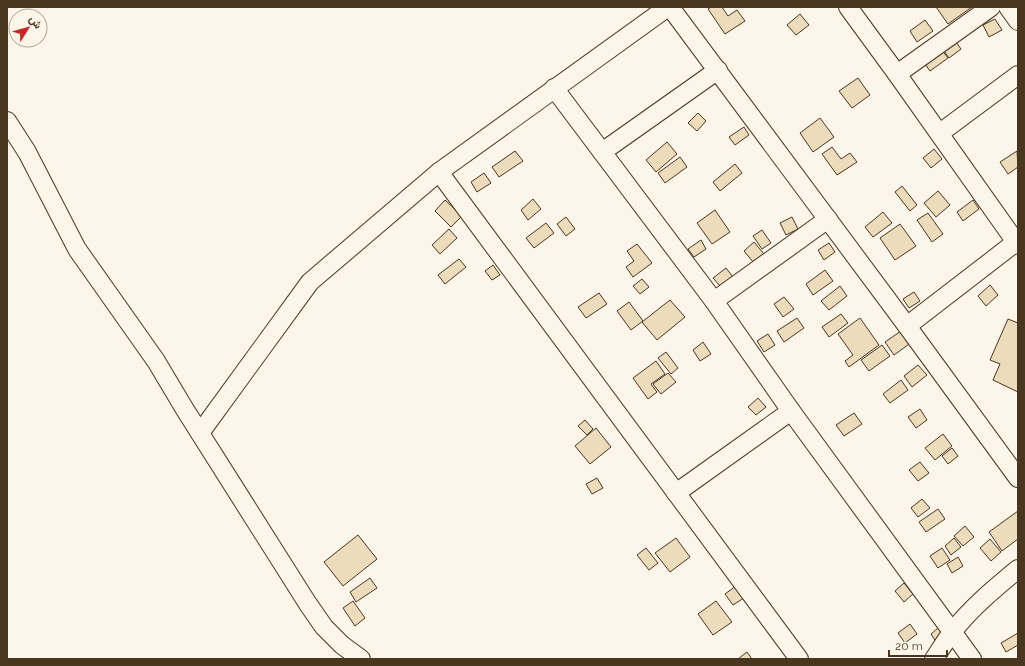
<svg xmlns="http://www.w3.org/2000/svg" width="1025" height="666" viewBox="0 0 1025 666" font-family="Raleway,Vazirmatn,sans-serif">
  <rect width="100%" height="100%" fill="#fbf6e9"/>
  <g fill="#ecdcbc" stroke="#4a3520">
    <path d="M711 7H722L728 16 737 10 745 21 725 34 708 9Z"/>
    <path d="M936 7H972L948 24Z"/>
    <path d="M800 14 809 25 796 35 787 25Z"/>
    <path d="M995 19 1002 30 989 37 983 25Z"/>
    <path d="M925 20 933 31 917 42 910 31Z"/>
    <path d="M951 35 961 49 949 58 939 44Z"/>
    <path d="M938 45 948 58 930 71 920 57Z"/>
    <path d="M858 78 870 95 852 108 839 91Z"/>
    <path d="M698 113 706 121 697 131 688 123Z"/>
    <path d="M820 118 834 137 813 152 800 133Z"/>
    <path d="M744 127 749 135 735 145 729 137Z"/>
    <path d="M667 142 677 154 656 172 646 160Z"/>
    <path d="M832 147 841 159 850 153 857 162 837 175 822 154Z"/>
    <path d="M934 149 942 159 931 168 923 158Z"/>
    <path d="M515 151 523 161 499 177 492 167Z"/>
    <path d="M1017 151 1018 167 1008 174 1000 162Z"/>
    <path d="M680 157 687 167 665 183 658 173Z"/>
    <path d="M735 164 742 173 720 191 713 182Z"/>
    <path d="M484 173 491 183 477 192 471 182Z"/>
    <path d="M902 186 917 205 910 211 895 192Z"/>
    <path d="M938 191 950 205 936 217 924 203Z"/>
    <path d="M533 199 541 209 528 220 521 210Z"/>
    <path d="M445 200 462 216 451 227 435 211Z"/>
    <path d="M973 200 979 209 963 221 957 212Z"/>
    <path d="M715 210 730 232 712 244 697 223Z"/>
    <path d="M883 212 892 223 873 237 865 227Z"/>
    <path d="M928 213 943 234 932 242 917 220Z"/>
    <path d="M566 217 575 229 566 236 557 224Z"/>
    <path d="M792 217 798 229 786 235 780 223Z"/>
    <path d="M546 223 554 233 534 248 526 238Z"/>
    <path d="M900 224 916 246 895 260 880 238Z"/>
    <path d="M449 229 457 238 440 254 432 245Z"/>
    <path d="M762 230 771 243 762 249 753 236Z"/>
    <path d="M701 240 706 249 694 257 688 249Z"/>
    <path d="M754 242 764 254 754 263 744 251Z"/>
    <path d="M829 243 835 252 824 260 818 250Z"/>
    <path d="M637 244 652 263 633 277 626 267 634 261 627 251Z"/>
    <path d="M459 259 466 267 445 284 438 275Z"/>
    <path d="M493 265 500 275 492 280 485 271Z"/>
    <path d="M726 268 733 277 720 286 713 278Z"/>
    <path d="M825 270 833 281 813 295 806 284Z"/>
    <path d="M642 279 649 287 640 294 633 286Z"/>
    <path d="M990 285 998 295 986 306 978 296Z"/>
    <path d="M840 286 847 296 829 310 821 301Z"/>
    <path d="M914 292 920 301 909 308 903 299Z"/>
    <path d="M599 293 607 304 586 318 578 307Z"/>
    <path d="M784 297 794 309 783 317 774 304Z"/>
    <path d="M670 300 685 317 657 340 642 322Z"/>
    <path d="M629 302 643 321 631 330 617 311Z"/>
    <path d="M841 314 848 323 829 337 822 327Z"/>
    <path d="M797 318 804 328 784 342 777 331Z"/>
    <path d="M860 318 879 345 849 367 845 361 853 355 838 334Z"/>
    <path d="M1008 319 1018 323V392L993 380 1000 364 990 360Z"/>
    <path d="M904 329 912 342 894 355 885 342Z"/>
    <path d="M768 334 775 345 764 352 757 341Z"/>
    <path d="M703 342 711 354 700 361 693 350Z"/>
    <path d="M882 345 890 356 869 371 861 360Z"/>
    <path d="M666 352 678 368 671 374 658 358Z"/>
    <path d="M656 361 665 374 651 384 657 392 648 399 633 378Z"/>
    <path d="M918 365 927 375 912 387 904 376Z"/>
    <path d="M668 373 676 382 661 394 653 384Z"/>
    <path d="M901 380 908 390 890 403 883 394Z"/>
    <path d="M758 398 766 407 756 415 748 407Z"/>
    <path d="M920 409 927 420 916 428 908 417Z"/>
    <path d="M854 413 862 424 844 436 836 425Z"/>
    <path d="M585 420 593 429 587 435 578 426Z"/>
    <path d="M596 428 611 447 590 464 575 446Z"/>
    <path d="M943 434 952 446 935 460 925 448Z"/>
    <path d="M952 448 958 456 948 464 942 456Z"/>
    <path d="M920 462 929 473 918 481 909 470Z"/>
    <path d="M597 478 603 488 592 494 586 484Z"/>
    <path d="M922 499 930 508 918 517 911 508Z"/>
    <path d="M938 509 945 519 926 532 919 522Z"/>
    <path d="M1018 511V539L1002 551 989 532Z"/>
    <path d="M965 526 974 537 963 546 954 536Z"/>
    <path d="M358 535 377 559 343 586 324 562Z"/>
    <path d="M676 538 690 557 670 572 655 553Z"/>
    <path d="M954 538 961 547 951 555 945 546Z"/>
    <path d="M990 539 1001 552 991 561 980 548Z"/>
    <path d="M646 548 658 563 649 570 637 555Z"/>
    <path d="M942 548 950 560 938 568 930 556Z"/>
    <path d="M958 557 963 566 952 573 947 564Z"/>
    <path d="M370 578 377 588 356 602 350 592Z"/>
    <path d="M904 583 913 594 904 602 895 591Z"/>
    <path d="M736 586 744 598 733 605 725 594Z"/>
    <path d="M353 601 365 618 355 626 343 608Z"/>
    <path d="M716 601 732 622 713 635 698 614Z"/>
    <path d="M910 624 917 634 905 643 898 633Z"/>
    <path d="M938 628 946 640 938 645 931 634Z"/>
    <path d="M1018 633V645L1006 652 1001 643Z"/>
    <path d="M747 652 752 659H738Z"/>
  </g>
  <g fill="none" stroke-linecap="round" stroke-linejoin="round">
    <g stroke="#4a3520" stroke-width="20">
      <g id="minor">
        <path d="M670 7 907 326 1018 478"/>
        <path d="M848 7 897 74 1018 245"/>
        <path d="M1008 7 1018 21"/>
        <path d="M897 74 991 7"/>
        <path d="M554 88 714 301 791 411 972 659"/>
        <path d="M7 121 27 152 77 249 156 361 184 408 308 604 324 627 342 645 361 659"/>
        <path d="M940 133 1018 75"/>
        <path d="M602 152 718 70"/>
        <path d="M439 172 799 659"/>
        <path d="M714 301 828 219"/>
        <path d="M907 326 1016 242"/>
        <path d="M200 433 310 282 439 172 668 7"/>
        <path d="M676 493 791 411"/>
        <path d="M934 659C940 650 946 640 953 631 972 607 995 588 1018 569"/>
      </g>
    </g>
    <use href="#minor" stroke="#fbf6e9" stroke-width="18"/>
  </g>
  <rect width="1025" height="666" fill="none" stroke="#4a3520" stroke-width="16"/>
  <g transform="translate(28 28) rotate(53)"><circle r="19" fill="#fbf6e9" stroke="#b4a999"/>
  <path d="M0-3L7 15L0 10L-7 15Z" fill="#c62828"/>
  <text y="-6" font-size="11" font-weight="bold" text-anchor="middle" fill="#4a3520">ش</text>
  </g>
  <path d="M889 650v6h58v-6" fill="none" stroke="#4a3520" stroke-width="2"/>
  <text x="895" y="650" font-size="12" fill="#4a3520" stroke="#fbf6e9" stroke-width="3" paint-order="stroke">20 m</text>
</svg>
